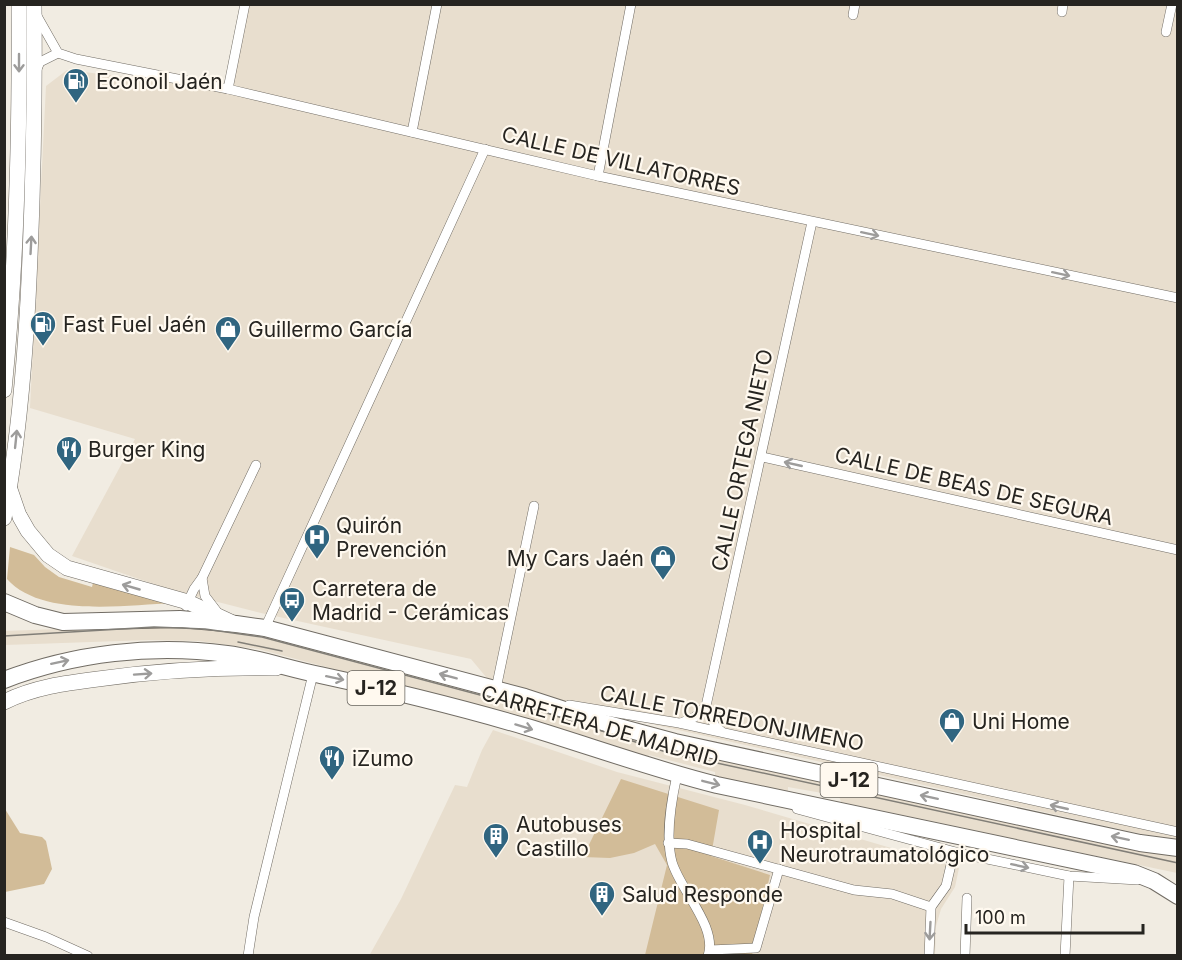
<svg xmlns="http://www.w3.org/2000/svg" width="1182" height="960" viewBox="0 0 1182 960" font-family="Inter,sans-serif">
  <rect width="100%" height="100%" fill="#f1ece2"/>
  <g fill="#e8dece">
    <path d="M249 5H1177V842L496 689 471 659 261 613 171 590 72 556 135 439 30 408 46 86 67 70 228 89Z"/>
    <path d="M170 625 264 633 406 669 673 751 718 761 720 754 792 767V776L1177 857V873L841 802 839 796 788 787V793L715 779V772L649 755 648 758 565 730 258 649 199 641 149 640 5 645 4 631Z"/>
    <path d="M493 730 617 772 745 805 959 868 955 887 941 909 936 926 935 955 369 956 401 899 455 785 467 787 482 750Z"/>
  </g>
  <g fill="#d2bc98">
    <path d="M10 547 34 555 45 567 59 577 92 587 93 583 173 603C125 605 42 618 7 579Z"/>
    <path d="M621 779 719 810 711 856 770 875 752 955H645L667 865 655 844 634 853 610 858 583 857Z"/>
    <path d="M5 809 20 833 42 837 46 841 52 869 44 884 5 892Z"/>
  </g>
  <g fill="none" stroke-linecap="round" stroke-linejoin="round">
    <g stroke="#716c64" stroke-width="10">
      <g id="street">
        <path d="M1062 12 1063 4"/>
        <path d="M853 15 855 4"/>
        <path d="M37 16 58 53 76 59 228 89 598 176 1178 298"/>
        <path d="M1166 32 1172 4"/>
        <path d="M36 71 40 62 58 53"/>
        <path d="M228 89 245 4"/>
        <path d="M412 132 437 4"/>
        <path d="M598 176 631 4"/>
        <path d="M762 457 1178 550"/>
        <path d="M202 578 205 596 218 613"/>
        <path d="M186 606 194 589 202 578 256 465"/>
        <path d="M265 628 485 149"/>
        <path d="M496 689 534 506"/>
        <path d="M569 705 679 723 1178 832"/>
        <path d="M681 723 695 717 706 706"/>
        <path d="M721 731 715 726 706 706 812 222"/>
        <path d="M677 775C671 802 665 836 672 862 680 890 718 927 708 956"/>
        <path d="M797 809 963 854 1069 876 1138 880"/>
        <path d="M668 843 687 844 854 890 892 894 931 907"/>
        <path d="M4 922 46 937 88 956"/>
        <path d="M710 950 756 948 779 869"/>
        <path d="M248 956 254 917 313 674"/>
        <path d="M929 956 931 907 946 886 954 852"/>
        <path d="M965 956 967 898"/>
        <path d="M1065 956 1069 876"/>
      </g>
    </g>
    <g stroke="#716c64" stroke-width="15">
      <path id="secondary" d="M10 488 20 517"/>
    </g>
    <g stroke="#716c64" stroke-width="16">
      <g id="primary">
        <path d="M4 390C17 262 20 133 19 4"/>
        <path d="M20 517 28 531 48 555 67 568 188 602 233 623"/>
        <path d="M4 518C18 446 24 373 28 300 33 202 35 103 34 4"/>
        <path d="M4 702C34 687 66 683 98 679 157 671 217 667 276 668"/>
      </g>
    </g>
    <g stroke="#716c64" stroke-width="18">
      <g id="highway">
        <path d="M4 602 35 615 63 622 180 619 236 624 265 628 525 697 608 724 675 742 1140 843 1178 848"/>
        <path d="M4 680C74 653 153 644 227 654 259 658 289 669 320 675 389 690 459 707 527 727 590 746 653 769 717 785L1134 873 1154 881 1178 896"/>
      </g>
    </g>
    <use href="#street" stroke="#fff" stroke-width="9"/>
    <use href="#secondary" stroke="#fff" stroke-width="14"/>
    <use href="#primary" stroke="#fff" stroke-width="15"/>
    <use href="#highway" stroke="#fff" stroke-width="16"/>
    <g stroke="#817e77" stroke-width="1.5">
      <path d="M4 636 154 627 205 629 262 637 544 712 666 752 1178 863"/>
      <path d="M238 642 282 651"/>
    </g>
  </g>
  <defs><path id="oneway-shaft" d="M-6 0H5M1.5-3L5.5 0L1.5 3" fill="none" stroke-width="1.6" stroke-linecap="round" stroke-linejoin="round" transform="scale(1.5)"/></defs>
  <g stroke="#9d9c9b">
    <use href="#oneway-shaft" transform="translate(19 63) rotate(90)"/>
    <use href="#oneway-shaft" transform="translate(870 234) rotate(12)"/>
    <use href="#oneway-shaft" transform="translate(31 245) rotate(-87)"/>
    <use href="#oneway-shaft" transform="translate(1061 274) rotate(12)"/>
    <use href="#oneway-shaft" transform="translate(16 439) rotate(-84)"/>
    <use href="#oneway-shaft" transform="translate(793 464) rotate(-167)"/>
    <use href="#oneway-shaft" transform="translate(131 587) rotate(-164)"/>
    <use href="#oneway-shaft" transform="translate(60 662) rotate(-12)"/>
    <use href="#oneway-shaft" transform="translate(143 674) rotate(-4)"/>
    <use href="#oneway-shaft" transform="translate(448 676) rotate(-165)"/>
    <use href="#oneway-shaft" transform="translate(335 678) rotate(12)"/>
    <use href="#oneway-shaft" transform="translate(524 727) rotate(17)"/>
    <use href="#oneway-shaft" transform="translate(711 783) rotate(14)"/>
    <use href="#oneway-shaft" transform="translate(929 797) rotate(-168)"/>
    <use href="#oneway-shaft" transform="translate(1059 807) rotate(-167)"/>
    <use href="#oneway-shaft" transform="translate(1120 838) rotate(-168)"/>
    <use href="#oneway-shaft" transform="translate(1020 866) rotate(12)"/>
    <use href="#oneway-shaft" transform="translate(930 931) rotate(93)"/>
  </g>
  <defs>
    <g id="fuel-pin" transform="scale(1.35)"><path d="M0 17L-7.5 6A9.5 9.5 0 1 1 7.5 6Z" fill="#306580" stroke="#fff9ef"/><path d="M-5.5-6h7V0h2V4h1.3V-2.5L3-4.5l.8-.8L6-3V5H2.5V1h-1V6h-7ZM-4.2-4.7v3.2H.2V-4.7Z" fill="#fff"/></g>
    <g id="shop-pin" transform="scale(1.35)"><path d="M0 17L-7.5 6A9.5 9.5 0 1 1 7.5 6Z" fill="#306580" stroke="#fff9ef"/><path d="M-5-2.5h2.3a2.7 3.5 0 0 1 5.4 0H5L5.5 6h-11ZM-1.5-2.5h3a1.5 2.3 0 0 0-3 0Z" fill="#fff"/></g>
    <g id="restaurant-pin" transform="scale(1.35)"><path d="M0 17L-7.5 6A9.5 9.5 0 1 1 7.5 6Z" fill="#306580" stroke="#fff9ef"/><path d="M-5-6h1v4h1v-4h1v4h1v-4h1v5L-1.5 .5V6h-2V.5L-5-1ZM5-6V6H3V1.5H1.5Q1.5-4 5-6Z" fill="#fff"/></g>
    <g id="hospital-pin" transform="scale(1.35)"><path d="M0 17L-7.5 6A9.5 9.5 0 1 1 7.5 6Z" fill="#306580" stroke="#fff9ef"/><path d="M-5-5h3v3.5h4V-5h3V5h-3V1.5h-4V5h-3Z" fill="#fff"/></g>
    <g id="bus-pin" transform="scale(1.35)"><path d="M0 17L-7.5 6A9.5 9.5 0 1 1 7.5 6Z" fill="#306580" stroke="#fff9ef"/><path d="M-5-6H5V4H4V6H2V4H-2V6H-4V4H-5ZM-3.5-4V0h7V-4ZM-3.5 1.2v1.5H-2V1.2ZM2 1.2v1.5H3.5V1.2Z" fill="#fff"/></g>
    <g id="building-pin" transform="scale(1.35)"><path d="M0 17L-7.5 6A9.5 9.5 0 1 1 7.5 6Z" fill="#306580" stroke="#fff9ef"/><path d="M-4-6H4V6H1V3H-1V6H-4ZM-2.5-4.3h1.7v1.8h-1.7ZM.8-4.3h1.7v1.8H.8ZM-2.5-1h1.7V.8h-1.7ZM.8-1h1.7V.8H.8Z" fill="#fff"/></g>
  </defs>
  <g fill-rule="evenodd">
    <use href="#fuel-pin" x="76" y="81"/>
    <use href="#fuel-pin" x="43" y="324"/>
    <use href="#shop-pin" x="228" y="329"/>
    <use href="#restaurant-pin" x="69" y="449"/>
    <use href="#hospital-pin" x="317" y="537"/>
    <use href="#shop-pin" x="663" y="558"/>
    <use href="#bus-pin" x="292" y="600"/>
    <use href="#shop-pin" x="952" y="721"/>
    <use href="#restaurant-pin" x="332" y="758"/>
    <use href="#building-pin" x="496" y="836"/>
    <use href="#hospital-pin" x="760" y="842"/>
    <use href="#building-pin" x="602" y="894"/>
  </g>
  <g text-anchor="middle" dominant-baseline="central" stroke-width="4.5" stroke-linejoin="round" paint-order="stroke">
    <g fill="#fff9ef" stroke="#67645e" stroke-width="1.5">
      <rect x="347.5" y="671" width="57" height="34" rx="4.5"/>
      <rect x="820.5" y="763" width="57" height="34" rx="4.5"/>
    </g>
    <g font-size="20" font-weight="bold" fill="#262420">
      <text x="376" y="688">J-12</text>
      <text x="849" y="780">J-12</text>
    </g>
    <g font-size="21" fill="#262420" stroke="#fff9ef" text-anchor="start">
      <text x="96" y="81">Econoil Jaén</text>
      <text x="63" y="324">Fast Fuel Jaén</text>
      <text x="248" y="329">Guillermo García</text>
      <text x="88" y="449">Burger King</text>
      <text x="336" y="525">Quirón<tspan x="336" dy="24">Prevención</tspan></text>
      <text x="644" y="558" text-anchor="end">My Cars Jaén</text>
      <text x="312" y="588">Carretera de<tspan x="312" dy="24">Madrid - Cerámicas</tspan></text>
      <text x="972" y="721">Uni Home</text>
      <text x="352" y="758">iZumo</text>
      <text x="516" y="824">Autobuses<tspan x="516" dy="24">Castillo</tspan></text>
      <text x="780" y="830">Hospital<tspan x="780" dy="24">Neurotraumatológico</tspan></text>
      <text x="622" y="894">Salud Responde</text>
    </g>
    <g font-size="21" fill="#262420" stroke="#fff9ef">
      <text transform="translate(621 161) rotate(13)">CALLE DE VILLATORRES</text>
      <text transform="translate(742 460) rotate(-78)">CALLE ORTEGA NIETO</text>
      <text transform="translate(974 486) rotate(13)">CALLE DE BEAS DE SEGURA</text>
      <text transform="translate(732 718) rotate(11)">CALLE TORREDONJIMENO</text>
      <text transform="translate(600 726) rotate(16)">CARRETERA DE MADRID</text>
    </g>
  </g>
  <rect width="1182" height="960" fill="none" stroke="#262420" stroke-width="12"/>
  <path d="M966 924v9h177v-9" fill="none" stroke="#262420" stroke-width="3"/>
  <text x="975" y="924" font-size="18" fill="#262420" stroke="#fff9ef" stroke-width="4.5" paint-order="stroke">100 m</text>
</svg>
